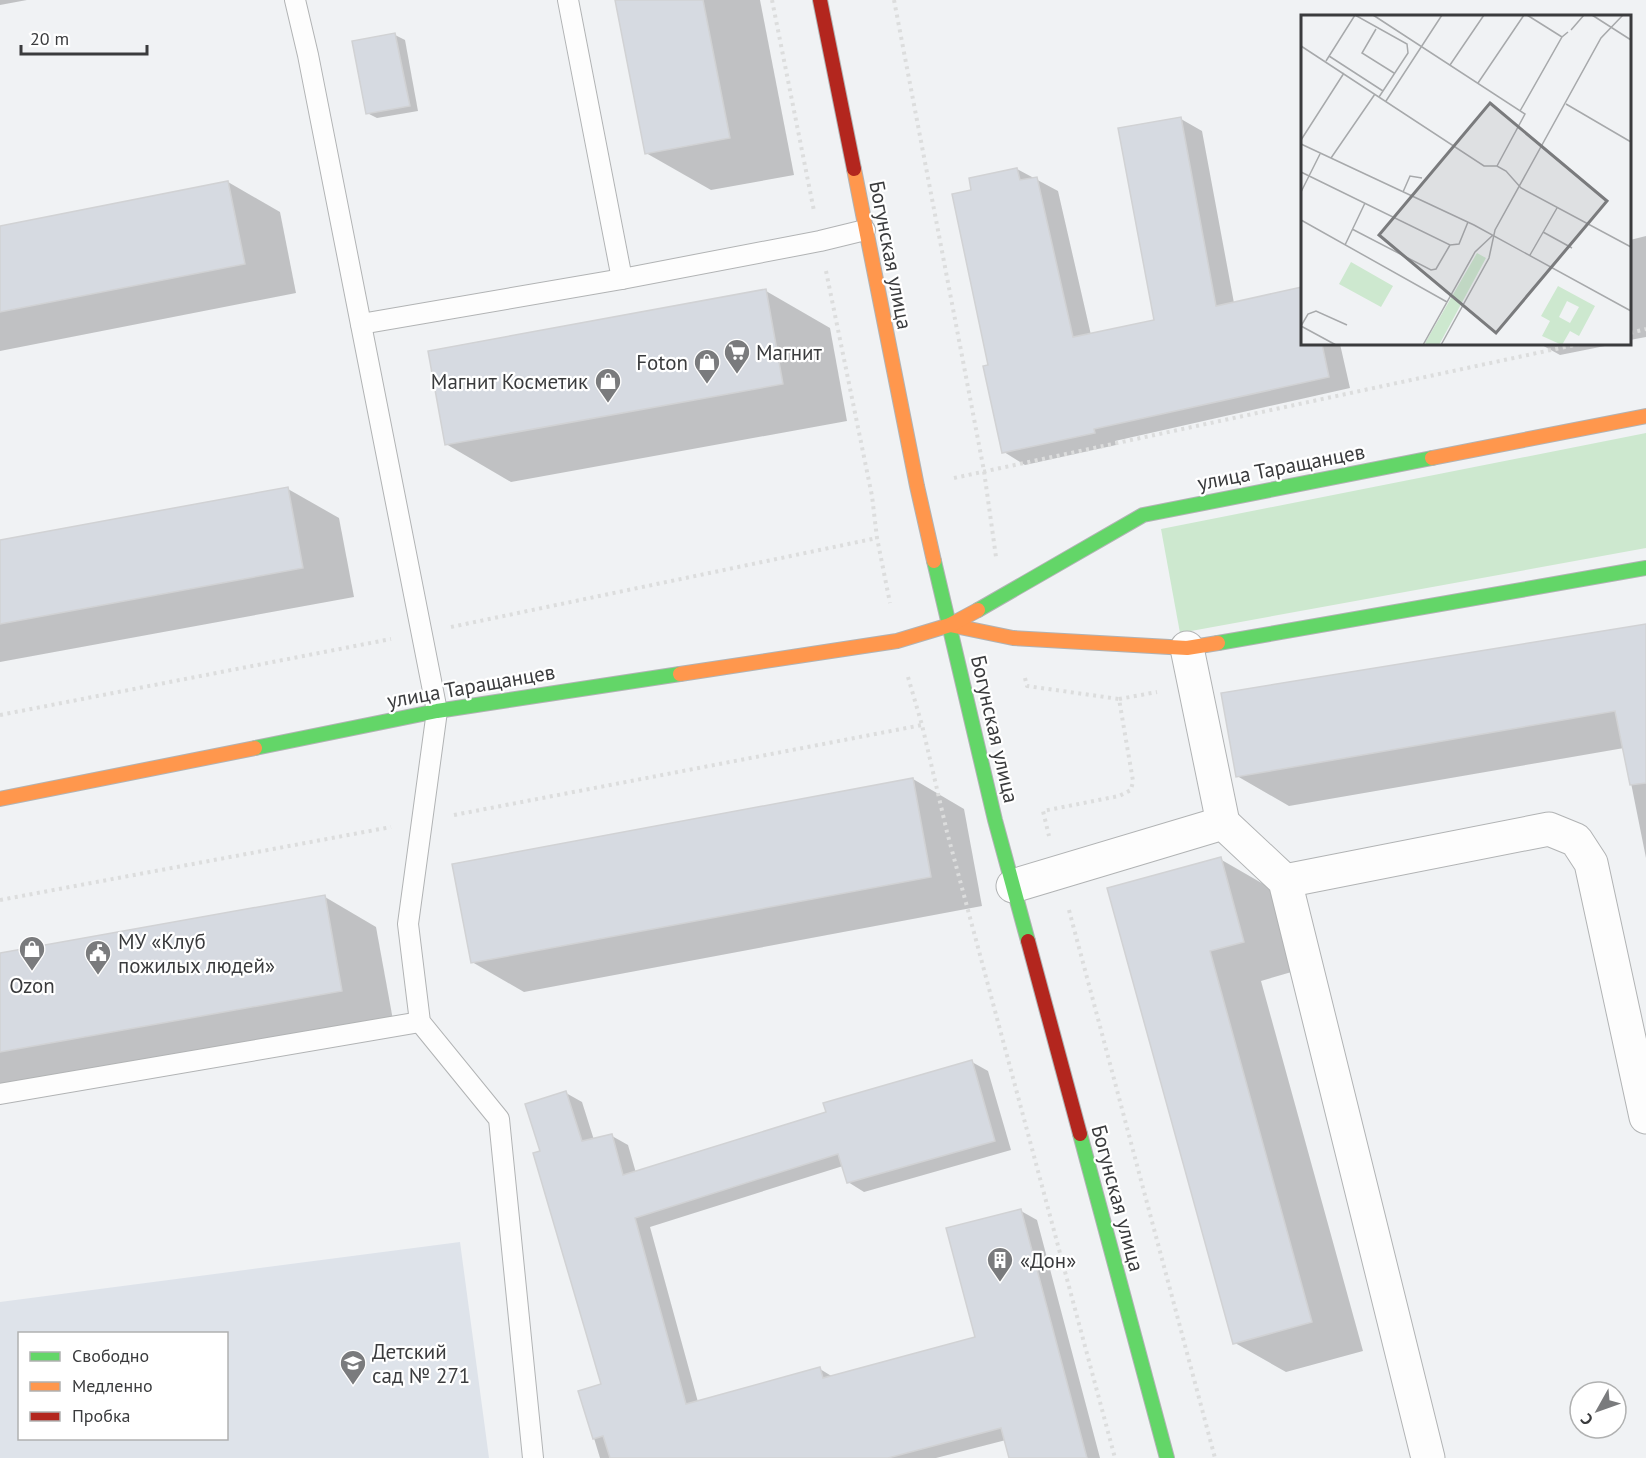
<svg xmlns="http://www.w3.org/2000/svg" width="1646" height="1458" viewBox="0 0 1646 1458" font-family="'PT Sans',sans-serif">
  <rect width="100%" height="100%" fill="#f0f2f4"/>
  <path fill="#dee3ea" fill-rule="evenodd" d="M460 1242 489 1458H0V1302ZM20 1334H226V1438H20Z"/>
  <path fill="#cde8cf" d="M1646 433V548L1180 633 1161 529Z"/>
  <g fill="#0003">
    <path d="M0 0H27L0 5Z"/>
    <path d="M617 0H760L794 175 711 190 646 153Z"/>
    <path d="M395 35 405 40 418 111 377 118 367 113Z"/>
    <path d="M1181 119 1202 131 1234 303 1302 288V344H1340L1350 388 1115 441 1116 445 1025 465 1004 452 989 366 973 191 1017 169 1058 191 1091 335 1155 321Z"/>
    <path d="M228 182 280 212 296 293 0 351V227Z"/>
    <path d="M1646 236V337L1630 340V240Z"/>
    <path d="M766 291 830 328 847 421 511 482 446 444Z"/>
    <path d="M1540 344H1615L1560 355Z"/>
    <path d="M288 489 339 518 354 597 0 662V542Z"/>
    <path d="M1646 626V858L1624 748 1289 806 1237 776Z"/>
    <path d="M913 779 964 809 982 906 524 992 472 962Z"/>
    <path d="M1220 859 1272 889 1295 971 1261 981 1363 1351 1286 1372 1235 1343 1109 889Z"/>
    <path d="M325 897 376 927 393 1020 0 1091V955Z"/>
    <path d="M972 1062 988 1071 1011 1150 864 1192 848 1182 843 1166 650 1227 698 1402 820 1369 833 1377 977 1339 1021 1211 1037 1220 1100 1458H1011L1006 1440 936 1458H600L580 1392 603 1385 542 1152 566 1093 582 1102 594 1140 612 1136 628 1145 636 1173 828 1113Z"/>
  </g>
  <g fill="#d6dae1" stroke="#d1d2d4" stroke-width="1.5">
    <path d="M615 0H703L730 138 645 154Z"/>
    <path d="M395 33 410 106 366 114 352 41Z"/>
    <path d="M1181 117 1216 306 1302 287V344H1322L1329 377 1094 429 1095 433 1002 453 983 366 988 365 952 194 971 190 969 178 1017 168 1020 180 1037 177 1073 337 1154 320 1118 128Z"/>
    <path d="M228 181 245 264 0 312V226Z"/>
    <path d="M766 289 783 384 445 445 428 351Z"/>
    <path d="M288 487 303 568 0 624V540Z"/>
    <path d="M1646 624V783L1630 785 1615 711 1236 777 1221 693Z"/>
    <path d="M913 778 931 877 471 963 452 864Z"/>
    <path d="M1221 857 1244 942 1210 951 1312 1322 1233 1344 1107 888Z"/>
    <path d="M325 895 342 991 0 1052V953Z"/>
    <path d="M972 1060 995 1141 847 1183 838 1154 635 1218 686 1404 820 1367 823 1378 975 1337 946 1228 1021 1209 1087 1458H1009L1001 1428 888 1458H610L603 1436 593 1439 578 1391 601 1384 533 1153 540 1151 525 1104 566 1091 582 1141 612 1134 623 1175 826 1112 823 1103Z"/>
  </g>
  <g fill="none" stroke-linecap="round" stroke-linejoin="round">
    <g stroke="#b1b3b4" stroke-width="22">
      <g id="lane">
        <path d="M295 0 308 55 437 711 408 924 420 1022 499 1119 533 1458"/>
        <path d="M568 0 622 279"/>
        <path d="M361 324 622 279 820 241 865 230"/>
        <path d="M0 1094 420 1022"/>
      </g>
    </g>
    <g stroke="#b1b3b4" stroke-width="35">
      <g id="street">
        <path d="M1187 648 1223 823"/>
        <path d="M1285 881 1549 829 1576 840 1591 863 1646 1117"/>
        <path d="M1013 886 1223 823 1285 881 1428 1458"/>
      </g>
    </g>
    <g stroke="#b1b3b4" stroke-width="16">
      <g id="fast">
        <path d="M934 561 995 820 1028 941"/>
        <path d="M978 610 1143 515 1432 458"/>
        <path d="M1218 643 1646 568"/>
        <path d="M255 748 437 711 680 674"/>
        <path d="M1080 1134 1167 1458"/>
      </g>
    </g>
    <g stroke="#b1b3b4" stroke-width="16">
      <g id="slow">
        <path d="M854 169 917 486 934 561"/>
        <path d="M1432 458 1646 416"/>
        <path d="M950 625 1013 638 1187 648 1218 643"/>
        <path d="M680 674 897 641 950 625 978 610"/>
        <path d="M0 799 255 748"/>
      </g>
    </g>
    <g stroke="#b1b3b4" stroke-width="16">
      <g id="jam">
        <path d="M820 0 854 169"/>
        <path d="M1028 941 1080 1134"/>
      </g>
    </g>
    <g stroke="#dcdddd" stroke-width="4" stroke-dasharray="3 4.5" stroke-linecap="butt">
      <path d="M772 0 814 211"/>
      <path d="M894 0 984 471 996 557"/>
      <path d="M826 271 872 496 877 538 890 603"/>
      <path d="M1630 333 1646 329"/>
      <path d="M954 478 1579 344"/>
      <path d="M451 627 877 538"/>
      <path d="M908 677 922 725 947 832 1115 1458"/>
      <path d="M1025 678 1027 686 1119 699 1133 781 1131 790 1119 796 1043 811 1049 836"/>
      <path d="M1119 699 1157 692"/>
      <path d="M0 715 391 639"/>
      <path d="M454 815 922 725"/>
      <path d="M0 900 391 827"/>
      <path d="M1069 910 1215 1458"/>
    </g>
    <use href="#lane" stroke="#fdfdfd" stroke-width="20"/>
    <use href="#street" stroke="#fdfdfd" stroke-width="33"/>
    <use href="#fast" stroke="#63d668" stroke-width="14"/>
    <use href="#slow" stroke="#ff974d" stroke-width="14"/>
    <use href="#jam" stroke="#b3261e" stroke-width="14"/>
  </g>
  <defs>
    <g id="supermarket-pin" transform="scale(1.35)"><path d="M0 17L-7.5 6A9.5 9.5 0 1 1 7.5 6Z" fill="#7a7b7d" stroke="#fff"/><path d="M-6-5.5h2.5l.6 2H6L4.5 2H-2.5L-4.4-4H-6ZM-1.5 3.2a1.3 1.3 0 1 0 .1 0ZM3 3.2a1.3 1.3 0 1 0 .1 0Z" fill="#fff"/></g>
    <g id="shop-pin" transform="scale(1.35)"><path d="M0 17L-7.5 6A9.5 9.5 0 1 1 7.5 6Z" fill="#7a7b7d" stroke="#fff"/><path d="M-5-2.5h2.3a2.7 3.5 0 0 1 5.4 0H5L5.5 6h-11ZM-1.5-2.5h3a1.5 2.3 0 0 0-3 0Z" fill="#fff"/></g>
    <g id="civic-pin" transform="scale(1.35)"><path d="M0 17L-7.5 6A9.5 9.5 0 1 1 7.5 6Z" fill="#7a7b7d" stroke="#fff"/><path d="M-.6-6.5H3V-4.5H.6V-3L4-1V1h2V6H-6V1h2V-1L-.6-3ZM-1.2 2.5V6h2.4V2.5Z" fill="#fff"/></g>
    <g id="building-pin" transform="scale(1.35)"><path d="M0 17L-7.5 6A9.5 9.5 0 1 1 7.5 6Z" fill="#7a7b7d" stroke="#fff"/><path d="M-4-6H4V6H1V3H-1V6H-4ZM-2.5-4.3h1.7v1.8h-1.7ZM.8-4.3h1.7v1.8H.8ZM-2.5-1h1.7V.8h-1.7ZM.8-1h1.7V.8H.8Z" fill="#fff"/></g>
    <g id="school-pin" transform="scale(1.35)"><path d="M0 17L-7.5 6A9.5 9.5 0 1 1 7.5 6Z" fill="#7a7b7d" stroke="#fff"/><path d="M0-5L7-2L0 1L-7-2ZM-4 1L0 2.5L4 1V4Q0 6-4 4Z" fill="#fff"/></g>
  </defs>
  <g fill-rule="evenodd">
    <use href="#supermarket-pin" x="737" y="352"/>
    <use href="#shop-pin" x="707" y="362"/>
    <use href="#shop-pin" x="608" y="381"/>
    <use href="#shop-pin" x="32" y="949"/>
    <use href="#civic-pin" x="98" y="953"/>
    <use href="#building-pin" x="1000" y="1260"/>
    <use href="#school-pin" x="353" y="1363"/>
  </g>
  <g text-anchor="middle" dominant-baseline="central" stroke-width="4.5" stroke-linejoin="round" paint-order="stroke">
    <g font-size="21" fill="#3a3b3d" stroke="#fff">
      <text transform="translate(891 255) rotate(79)">Богунская улица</text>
      <text transform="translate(1281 467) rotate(-11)">улица Таращанцев</text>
      <text transform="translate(471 686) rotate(-10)">улица Таращанцев</text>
      <text transform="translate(995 729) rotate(77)">Богунская улица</text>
      <text transform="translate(1118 1198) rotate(75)">Богунская улица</text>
    </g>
    <g font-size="21" fill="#3a3b3d" stroke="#fff" text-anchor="start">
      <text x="756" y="352">Магнит</text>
      <text x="688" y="362" text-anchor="end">Foton</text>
      <text x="588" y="381" text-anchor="end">Магнит Косметик</text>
      <text x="118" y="941">МУ «Клуб<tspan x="118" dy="24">пожилых людей»</tspan></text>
      <text x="32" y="985" text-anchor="middle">Ozon</text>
      <text x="1020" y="1260">«Дон»</text>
      <text x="372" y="1351">Детский<tspan x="372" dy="24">сад № 271</tspan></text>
    </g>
  </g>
  <g transform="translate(1301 15)">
    <rect width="330" height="330" fill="#f0f2f4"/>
    <path d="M176 238 185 243 138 330H127L124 328ZM50 247 92 271 80 292 38 269ZM257 271 294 291 278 321 269 316 261 330 241 321 249 306 240 301ZM266 286 278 292 269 308 258 302Z" fill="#cde8cf" fill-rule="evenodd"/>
    <path fill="none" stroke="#a7a9ab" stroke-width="1.5" d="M72 0 224 99 196 151M226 0 261 22M291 0 330 25M75 14 61 38 93 58M270 15 283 0M0 31 183 151H196L205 156 220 173 330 232M28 41 82 76M25 46 54 0 106 29 107 38 78 82M149 50 183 0M177 68 223 0M85 86 141 0M265 89 330 127M219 96 261 22 267 17M0 125 43 58M0 129 173 210 330 296M30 143 74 79M0 157 149 230 158 229 167 207M0 177 19 139M102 177 109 161 121 163M0 205 146 287M51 214 130 255 135 254 149 230M242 217 271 233M44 230 64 188M229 240 256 193M0 311 7 299 15 296 46 310M0 311 35 330M122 330 174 237 192 220M140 330 188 243 194 215 300 23 322 0"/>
    <path fill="#7a7b7d" fill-opacity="0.15" stroke="#7a7b7d" stroke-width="3" d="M189 88 306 186 195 318 78 220Z"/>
    <rect width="330" height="330" fill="none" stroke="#3a3b3d" stroke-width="3"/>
  </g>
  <rect x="18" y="1332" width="210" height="108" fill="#ffffff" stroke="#b0b1b1" stroke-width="1.5"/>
  <rect x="30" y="1352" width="30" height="9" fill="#63d668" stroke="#b0b1b1" stroke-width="1.5"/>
  <text x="72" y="1362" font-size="18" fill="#3a3b3d">Свободно</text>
  <rect x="30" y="1382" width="30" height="9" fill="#ff974d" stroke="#b0b1b1" stroke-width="1.5"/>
  <text x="72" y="1392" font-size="18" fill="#3a3b3d">Медленно</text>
  <rect x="30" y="1412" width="30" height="9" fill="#b3261e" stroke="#b0b1b1" stroke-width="1.5"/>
  <text x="72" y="1422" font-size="18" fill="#3a3b3d">Пробка</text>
  <g transform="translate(1598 1410) rotate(230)"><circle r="28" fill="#ffffff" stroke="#b0b1b1" stroke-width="1.5"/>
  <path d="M0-4.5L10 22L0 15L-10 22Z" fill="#7a7b7d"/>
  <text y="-9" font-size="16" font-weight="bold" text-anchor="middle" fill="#3a3b3d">С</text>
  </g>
  <path d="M21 45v9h126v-9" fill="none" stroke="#3a3b3d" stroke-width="3"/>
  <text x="30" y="45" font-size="18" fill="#3a3b3d" stroke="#ffffff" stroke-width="4.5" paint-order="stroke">20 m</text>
</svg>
